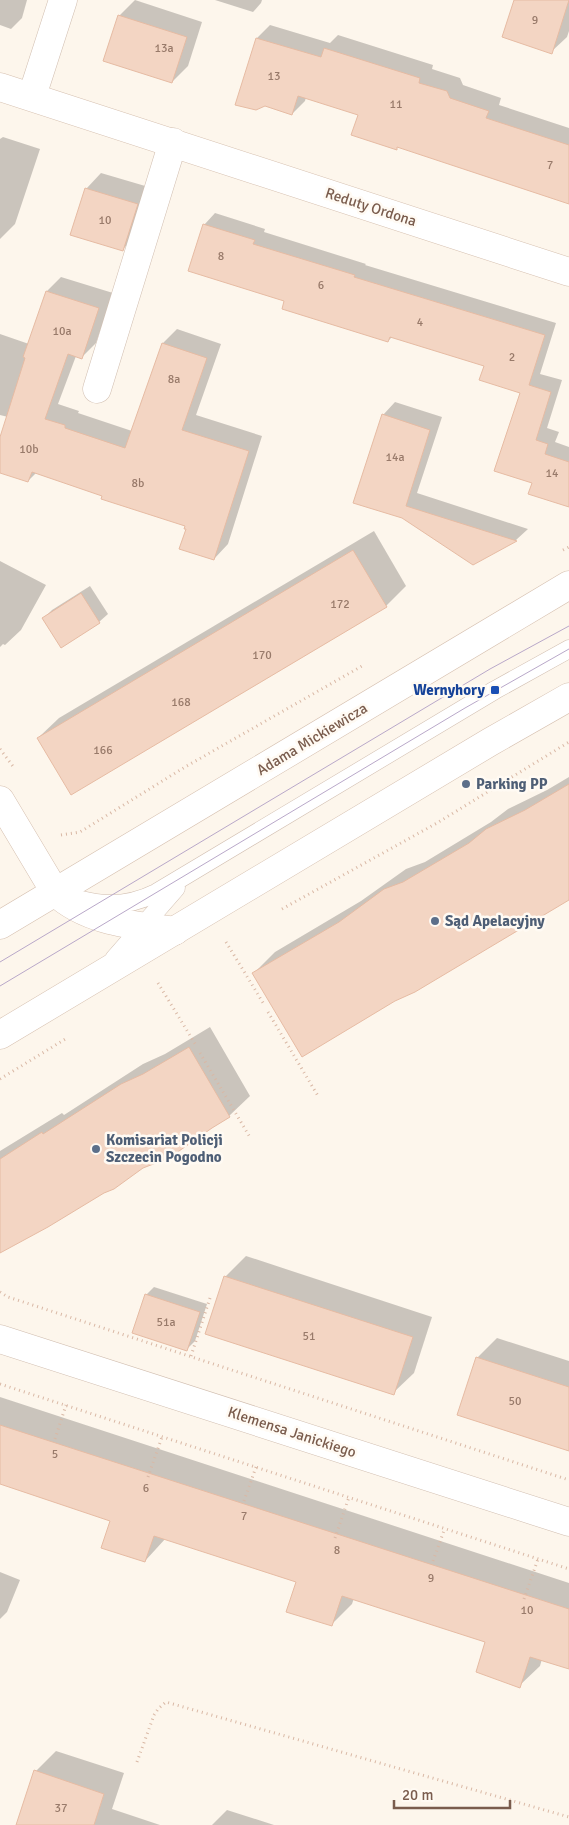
<svg xmlns="http://www.w3.org/2000/svg" width="569" height="1825" viewBox="0 0 569 1825" font-family="Signika,sans-serif">
  <rect width="100%" height="100%" fill="#fdf6ec"/>
  <g fill="#0003">
    <path d="M0 0H27L22 18 11 29 0 25Z"/>
    <path d="M135 0 202 22 188 66 172 82 119 16Z"/>
    <path d="M215 0H262L261 3 253 12Z"/>
    <path d="M515 0H569V31L567 37 551 52Z"/>
    <path d="M270 25 330 43 338 35 433 65 432 69 460 78 463 85 501 98 499 105 569 128V201L398 146 396 148 359 114 306 97 305 101 292 114 265 105 237 104 257 38Z"/>
    <path d="M3 137 40 149 15 224 0 239V139Z"/>
    <path d="M101 173 152 188 138 234 123 249 86 189Z"/>
    <path d="M215 213 265 229 264 232 366 264 365 265 556 323 540 374 562 380 547 428 559 432 555 442 569 447V506L534 482 522 392 485 365 392 337 388 341 286 300 204 225Z"/>
    <path d="M61 277 113 293 96 343 82 357 76 356 58 404 79 411 78 413 132 431 163 343 177 329 221 344 196 415 262 436 228 544 214 559 186 526 37 472 28 481 0 472V441L8 417 0 415V334L29 344 47 291Z"/>
    <path d="M395 402 442 417 417 493 528 529 516 540 473 563 402 516 383 415Z"/>
    <path d="M374 531 406 586 386 606 38 738 59 718Z"/>
    <path d="M0 561 46 585 21 630 5 645 3 644 0 647Z"/>
    <path d="M90 586 108 614 99 622 44 618 52 610Z"/>
    <path d="M569 777V897L254 973 275 952 361 901 406 869 425 862 491 822 508 809 547 790Z"/>
    <path d="M210 1027 250 1096 229 1116 142 1167 0 1244V1151L62 1113 64 1115 143 1064 165 1054Z"/>
    <path d="M246 1256 432 1317 414 1373 393 1393 225 1277Z"/>
    <path d="M154 1287 207 1304 195 1341 187 1349 146 1295Z"/>
    <path d="M497 1338 569 1361V1450L477 1358Z"/>
    <path d="M0 1397 569 1583V1668L542 1659 540 1666 519 1686 487 1642 354 1598 352 1604 331 1625 298 1581 166 1538 145 1561 111 1520 0 1483Z"/>
    <path d="M0 1572 20 1580 7 1612 0 1619Z"/>
    <path d="M56 1751 124 1773 112 1809 160 1825H29L36 1771Z"/>
    <path d="M227 1810 274 1825H212Z"/>
  </g>
  <g fill="#f3d5c3" stroke="#e6bba3">
    <path d="M514 0H569L552 54 502 37Z"/>
    <path d="M118 15 187 37 172 83 103 61Z"/>
    <path d="M256 38 321 57 324 48 420 78 419 83 447 91 450 98 489 111 486 118 569 145V204L397 147V150L351 135 358 115 298 96 292 115 265 106 256 110 235 105Z"/>
    <path d="M85 188 138 204 123 251 70 235Z"/>
    <path d="M203 224 255 240 253 244 355 275 354 277 545 335 529 385 551 392 536 440 548 444 545 454 569 462V507L528 494 532 483 494 471 520 393 479 380 484 366 390 337 388 342 282 309 284 301 188 271Z"/>
    <path d="M46 291 99 308 82 359 68 354 45 419 65 425V428L125 448 162 343 207 358 182 430 249 451 214 560 179 549 186 529H184L185 526 101 499 102 496 32 472 28 482 0 473V437L25 358 23 357Z"/>
    <path d="M382 414 430 430 406 506 517 541 473 565 402 518 353 503Z"/>
    <path d="M353 550 387 607 71 795 37 738Z"/>
    <path d="M81 593 100 623 61 648 42 618Z"/>
    <path d="M569 784V900L415 992 395 1001 302 1057 252 973 339 922 384 889 403 882 469 843 486 829 525 810Z"/>
    <path d="M189 1047 230 1117 212 1128 169 1158 143 1168 114 1189 104 1193 48 1227 0 1253V1159L42 1132 43 1134 121 1084 143 1074Z"/>
    <path d="M224 1276 413 1337 394 1395 205 1334Z"/>
    <path d="M145 1294 200 1312 187 1351 132 1333Z"/>
    <path d="M476 1357 569 1387V1451L457 1415Z"/>
    <path d="M0 1425 569 1609V1669L530 1657 520 1688 476 1672 485 1642 342 1596 332 1626 286 1612 296 1582 154 1536 145 1562 101 1548 110 1521 0 1484Z"/>
    <path d="M34 1770 104 1794 94 1825H16Z"/>
  </g>
  <g fill="none" stroke-linecap="round" stroke-linejoin="round">
    <g stroke="#d1beb0" stroke-width="19">
      <g id="lane">
        <path d="M81 900C107 907 132 905 156 893L495 690 569 649"/>
        <path d="M114 959 176 888"/>
      </g>
    </g>
    <g stroke="#d1beb0" stroke-width="29">
      <g id="street">
        <path d="M32 96 63 0"/>
        <path d="M97 389 173 142"/>
        <path d="M0 1339 569 1522"/>
      </g>
    </g>
    <g stroke="#d6c0b0" stroke-width="29">
      <g id="secondary">
        <path d="M0 87 569 272"/>
        <path d="M0 800 55 892C87 922 133 925 175 931"/>
        <path d="M0 925 569 585"/>
        <path d="M0 1035 490 742 569 697"/>
      </g>
    </g>
    <g stroke="#d9b8a5" stroke-width="3" stroke-dasharray="1 4" stroke-linecap="butt">
      <path d="M563 550 569 547"/>
      <path d="M0 749 15 769"/>
      <path d="M61 835 80 832 185 767 362 666"/>
      <path d="M282 909 437 823 569 742"/>
      <path d="M226 942 265 1006"/>
      <path d="M158 983 197 1047"/>
      <path d="M268 1012 318 1096"/>
      <path d="M200 1053 251 1139"/>
      <path d="M0 1079 67 1038"/>
      <path d="M0 1292 8 1297 569 1480"/>
      <path d="M191 1356 210 1298"/>
      <path d="M0 1384 569 1569"/>
      <path d="M55 1439 66 1405"/>
      <path d="M148 1477 162 1437"/>
      <path d="M244 1501 256 1467"/>
      <path d="M335 1538 349 1497"/>
      <path d="M433 1561 445 1528"/>
      <path d="M524 1599 538 1559"/>
      <path d="M137 1762 154 1715 158 1709 166 1702 569 1817"/>
    </g>
    <use href="#lane" stroke="#fff" stroke-width="18"/>
    <use href="#street" stroke="#fff" stroke-width="28"/>
    <use href="#secondary" stroke="#fff" stroke-width="28"/>
    <g stroke="#b9a8c9" stroke-width="1">
      <path d="M0 962 490 669 569 626"/>
      <path d="M0 986 465 708 569 649"/>
    </g>
  </g>
  <rect fill="#1a4fb4" stroke="#fffaf3" stroke-width="2" x="490" y="685" width="10" height="10" rx="2.5"/>
  <g fill="#5c6f8a" stroke="#fffaf3" stroke-width="2">
    <circle cx="466" cy="784" r="5"/>
    <circle cx="435" cy="921" r="5"/>
    <circle cx="96" cy="1149" r="5"/>
  </g>
  <g text-anchor="middle" dominant-baseline="central" stroke-width="5" stroke-linejoin="round" paint-order="stroke">
    <g font-size="12" fill="#987a6a">
      <text x="535" y="20">9</text>
      <text x="164" y="48">13a</text>
      <text x="274" y="76">13</text>
      <text x="396" y="104">11</text>
      <text x="550" y="165">7</text>
      <text x="105" y="220">10</text>
      <text x="221" y="256">8</text>
      <text x="321" y="285">6</text>
      <text x="420" y="322">4</text>
      <text x="62" y="331">10a</text>
      <text x="512" y="357">2</text>
      <text x="174" y="379">8a</text>
      <text x="29" y="449">10b</text>
      <text x="395" y="457">14a</text>
      <text x="552" y="473">14</text>
      <text x="138" y="483">8b</text>
      <text x="340" y="604">172</text>
      <text x="262" y="655">170</text>
      <text x="181" y="702">168</text>
      <text x="103" y="750">166</text>
      <text x="166" y="1322">51a</text>
      <text x="309" y="1336">51</text>
      <text x="515" y="1401">50</text>
      <text x="55" y="1454">5</text>
      <text x="146" y="1488">6</text>
      <text x="244" y="1516">7</text>
      <text x="337" y="1550">8</text>
      <text x="431" y="1578">9</text>
      <text x="527" y="1610">10</text>
      <text x="61" y="1808">37</text>
    </g>
    <g font-size="15" fill="#7a5c4d" stroke="#fffaf3">
      <text transform="translate(371 207) rotate(18)">Reduty Ordona</text>
      <text transform="translate(312 739) rotate(-31)">Adama Mickiewicza</text>
      <text transform="translate(292 1432) rotate(18)">Klemensa Janickiego</text>
    </g>
    <g font-size="15" font-weight="bold" fill="#164399" stroke="#fffaf3" text-anchor="end">
      <text x="485" y="690">Wernyhory</text>
    </g>
    <g font-size="15" font-weight="bold" fill="#4e5e75" stroke="#fffaf3" text-anchor="start">
      <text x="476" y="784">Parking PP</text>
      <text x="445" y="921">Sąd Apelacyjny</text>
      <text x="106" y="1140">Komisariat Policji<tspan x="106" dy="17">Szczecin Pogodno</tspan></text>
    </g>
  </g>
  <path d="M394 1800v8h116v-8" fill="none" stroke="#7a5c4d" stroke-width="2.5"/>
  <text x="402" y="1800" font-size="15" fill="#7a5c4d" stroke="#fffaf3" stroke-width="4" paint-order="stroke">20 m</text>
</svg>
